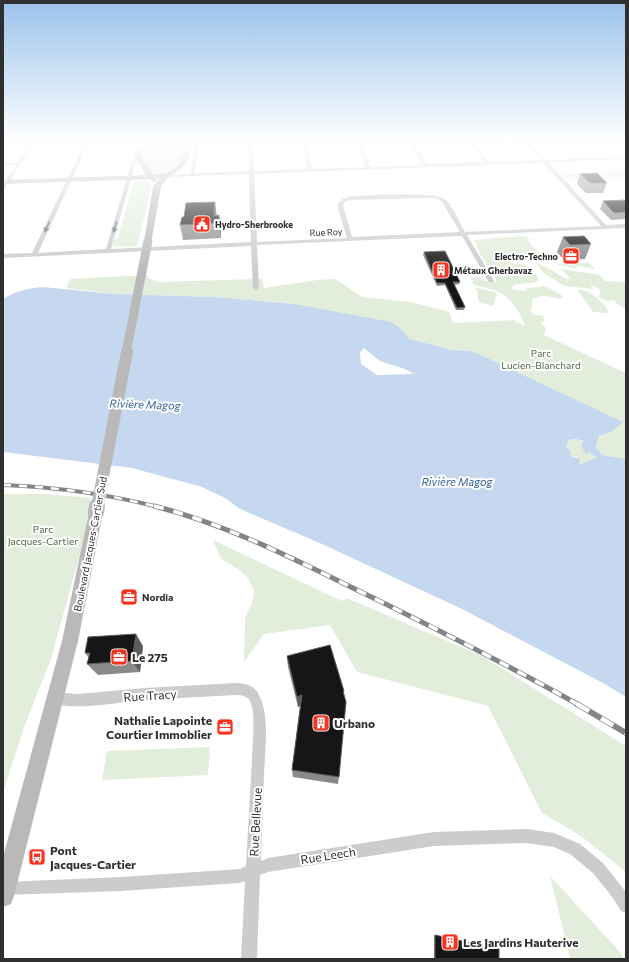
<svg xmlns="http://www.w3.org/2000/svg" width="629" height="962" viewBox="0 0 629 962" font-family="Commissioner,sans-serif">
  <rect width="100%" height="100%" fill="#fff"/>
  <g fill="#e2eddb">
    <path d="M144 142H186C183 163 175 177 151 173 140 162 140 158 144 142Z"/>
    <path d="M611 170H626V179C619 182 614 177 607 179L606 181H602L567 179 561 174 607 172Z"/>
    <path d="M142 179 148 180 152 185 137 246 116 247 113 245 114 240 118 238 133 184 136 181Z"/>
    <path d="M519 236 528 237 529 242 546 261C541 261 538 259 534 258 522 255 516 256 505 259L506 262 525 265 538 277 537 282 514 285 511 289 526 291 527 288 542 287V285L559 293 563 297 560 299C552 297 539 293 532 300L533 305 530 311 534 315H543L544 321 541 323 546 328 544 335 626 373V459L602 455 596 447 599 436 611 432 472 351 452 350 410 339 400 328 360 317 294 304 216 297 114 294 66 288 70 279 148 275V278L159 282 256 279H262L264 288 317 280 335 279 362 297 411 302 449 312 453 323 513 320 525 326C514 297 502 290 473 285L472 278 480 277C486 281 490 285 497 281L480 254 474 240Z"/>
    <path d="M535 262 550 269 564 278 571 279 561 269 600 275 605 281 626 282V309L617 304 614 300 607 301 598 297 601 293 599 289 590 284 593 289 564 286 544 273Z"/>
    <path d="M589 263 595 269 578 266 576 269 556 264Z"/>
    <path d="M477 288 495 292 497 295 493 306 479 302 477 296 478 292 475 289Z"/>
    <path d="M580 289C592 293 604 301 609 313L593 312 578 291Z"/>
    <path d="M576 439 584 441 581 444 582 445 591 455 598 457 579 465 578 457 571 456 566 447 569 440Z"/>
    <path d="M3 494H45L91 498 83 543 51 659 23 730 3 793Z"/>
    <path d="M213 540 342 601 347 598 482 656 626 746V872L581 836 542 813 488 706 357 672 330 625 264 634 244 662 245 618 252 603 254 591 248 578 238 569 221 559Z"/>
    <path d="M210 747 208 775 102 780 107 751Z"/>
    <path d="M550 876 620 952 624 959H530L570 958Z"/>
  </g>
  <path fill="#c5d8ef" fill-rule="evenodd" d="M43 287 114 294 216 297 294 304 391 322 400 328 410 339 452 350 472 351 623 422 611 432 599 436 596 447 602 455 626 459V697L603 683 462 609 322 544 240 509 225 498 202 487 132 468 3 452V299C16 291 28 288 43 287ZM364 348 380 361 405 369 414 374 377 375 361 364 360 353ZM576 439 584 441 581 444 585 454 591 453V455L597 457 579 465 580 459 571 456 570 451 566 447 569 440Z"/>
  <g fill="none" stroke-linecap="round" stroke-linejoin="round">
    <g fill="#ccc" fill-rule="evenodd">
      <path d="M3 142H25L3 144Z"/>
      <path d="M31 142H35L5 188 3 189V184L16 165H3V163L18 162Z"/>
      <path d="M85 142H89L38 253 106 249 135 151 137 150 139 151 111 249 251 242 249 174 167 177 165 176 167 175 191 174 194 142H198L195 173 249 171 248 142H252L254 171 307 169 302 142H306L312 169 365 167 356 142H360L370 167 422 165 409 142H413L427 164 484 162 469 142H474L489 162 540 160 524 142H529L545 160 626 157V159L548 162 606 225 626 224V228L467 235 494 281 491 283 488 281 462 236 257 245 259 288 256 290 253 288 251 246 3 258V254L32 253ZM543 163 601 226 465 232C460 223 453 207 446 200 436 190 368 196 351 196L342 199 337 205 347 238 257 242 254 174ZM426 198H436L442 202 460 232 352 237 343 205 346 201 351 200Z"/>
      <path d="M236 683C246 683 255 686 259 695 270 716 265 751 264 774 263 803 262 832 261 861L268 858 434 832 527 829 554 833 580 844 603 863 626 892V913L621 911 613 898 593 873 570 854 554 847 527 843 434 846 268 872 260 875 257 959H241L245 881 240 883 121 891 3 895V883L5 882 121 877 240 869 246 866C248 830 250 795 252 759 252 743 256 718 251 703 248 696 243 695 236 695 205 697 175 698 144 700 119 702 72 712 50 702L48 698 50 694 54 692 78 694 145 688Z"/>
    </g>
    <g fill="#b9b9b9" fill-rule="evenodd">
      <path d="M137 142H143L142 159 153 174C175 174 184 165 185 142H191C191 174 173 167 161 187L151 243H148L144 241 153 187 160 178H156L157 180 154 182 149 179 3 184V180L146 175 136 159Z"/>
      <path d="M96 506 101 508 103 512 78 641 14 896 11 904 3 907V857L62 641 89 512 91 508Z"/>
    </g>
    <g stroke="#848484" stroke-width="4">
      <path id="rail-far2" d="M3 485C55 487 107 494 158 507"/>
    </g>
    <g stroke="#848484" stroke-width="5">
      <path id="rail-far1" d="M154 506C225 524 290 557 355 589 431 626 506 664 579 705"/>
    </g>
    <g stroke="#848484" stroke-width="6">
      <path id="rail" d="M577 704 626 733"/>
    </g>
    <use href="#rail-far2" stroke="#fff" stroke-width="2.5" stroke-dasharray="8" stroke-linecap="butt"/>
    <use href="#rail-far1" stroke="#fff" stroke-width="3.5" stroke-dasharray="10" stroke-linecap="butt"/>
    <use href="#rail" stroke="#fff" stroke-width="4.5" stroke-dasharray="14" stroke-linecap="butt"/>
    <path stroke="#b9b9b9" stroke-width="9" d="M126 353 148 241"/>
    <path stroke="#b9b9b9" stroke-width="12" d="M97 507 127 352"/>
    <path stroke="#b9b9b9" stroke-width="16" d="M96 512 97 506"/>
  </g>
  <g fill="#8a8a8a">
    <path d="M580 174 607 183 603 193H586L577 184Z"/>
    <path d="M626 200V219L611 220 600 209 603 201Z"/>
    <path d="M219 215 221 230V238L183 240 180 225Z"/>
    <path d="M563 237 591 244 585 259 564 260 557 252Z"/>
    <path d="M424 252 460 282 459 284 454 285 465 307 464 310H456L445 285 437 286 423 255Z"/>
    <path d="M143 646 140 672 98 675 87 664 89 658 85 653Z"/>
    <path d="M287 656 344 691 339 777 338 784 293 777 292 770 300 706 298 707 288 667Z"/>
    <path d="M434 935 499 949V959H434Z"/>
  </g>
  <g fill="#5c5c5c">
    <path d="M215 202 217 217 214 216Z"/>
    <path d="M219 215 221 230V238L219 223Z"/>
    <path d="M136 634 143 646 140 672 132 661Z"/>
    <path d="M302 695V705L298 707 297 697Z"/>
  </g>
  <g fill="#161616" stroke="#5c5c5c">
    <path d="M597 173 607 183H590L580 174Z"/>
    <path d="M626 200V212L614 213 603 201Z"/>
    <path d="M215 202 214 216 219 215V223L180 225 182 217H184L186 203Z"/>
    <path d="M584 236 591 244 570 245 563 237Z"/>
    <path d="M445 251 460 282H453L465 307 457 308 445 283H437L424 252Z"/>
    <path d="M136 634 132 661 87 664 90 653H85L88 637Z"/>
    <path d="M330 645 344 691H343L346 702 339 777 292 770 302 695 297 697 287 656Z"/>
    <path d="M435 935 499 949V959H435Z"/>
  </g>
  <defs><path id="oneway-solid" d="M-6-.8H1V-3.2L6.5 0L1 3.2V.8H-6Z"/></defs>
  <g fill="#767676">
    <use href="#oneway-solid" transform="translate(47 227) rotate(115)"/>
    <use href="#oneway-solid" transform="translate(115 227) rotate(106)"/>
  </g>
  <linearGradient id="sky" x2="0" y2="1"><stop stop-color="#9ac2eb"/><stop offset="0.51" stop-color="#fff"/><stop offset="1" stop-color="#fff" stop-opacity="0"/></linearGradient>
  <rect width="629" height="277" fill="url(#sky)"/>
  <defs>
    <g id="civic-square" transform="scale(0.9)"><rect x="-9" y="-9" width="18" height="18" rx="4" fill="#f53321" stroke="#fff"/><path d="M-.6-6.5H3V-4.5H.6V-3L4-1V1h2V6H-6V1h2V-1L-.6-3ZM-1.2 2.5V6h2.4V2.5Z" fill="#fff"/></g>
    <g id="office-square" transform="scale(0.9)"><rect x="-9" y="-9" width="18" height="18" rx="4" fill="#f53321" stroke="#fff"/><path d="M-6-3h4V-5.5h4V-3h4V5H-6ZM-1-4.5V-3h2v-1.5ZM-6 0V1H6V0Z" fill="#fff"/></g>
    <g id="building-square" transform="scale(0.9)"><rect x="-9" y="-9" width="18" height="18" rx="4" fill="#f53321" stroke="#fff"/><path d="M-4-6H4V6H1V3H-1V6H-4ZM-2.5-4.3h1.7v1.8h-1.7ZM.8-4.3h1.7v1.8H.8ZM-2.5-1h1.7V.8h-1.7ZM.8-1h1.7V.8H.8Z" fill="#fff"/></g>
    <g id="bus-square" transform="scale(0.9)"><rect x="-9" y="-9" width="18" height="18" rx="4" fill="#f53321" stroke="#fff"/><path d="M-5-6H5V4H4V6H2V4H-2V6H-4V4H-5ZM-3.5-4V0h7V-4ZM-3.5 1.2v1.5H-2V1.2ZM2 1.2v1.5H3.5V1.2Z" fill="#fff"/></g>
  </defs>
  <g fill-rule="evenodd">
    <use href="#civic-square" x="202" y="224"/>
    <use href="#office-square" x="571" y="256"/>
    <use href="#building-square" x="441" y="270"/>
    <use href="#office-square" x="129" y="597"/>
    <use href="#office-square" x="119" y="657"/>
    <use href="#building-square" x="321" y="723"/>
    <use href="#office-square" x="225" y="727"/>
    <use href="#bus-square" x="37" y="857"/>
    <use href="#building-square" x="450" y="942"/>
  </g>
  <g text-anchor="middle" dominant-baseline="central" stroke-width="4" stroke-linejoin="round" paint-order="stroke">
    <g font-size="9" font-weight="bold" fill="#2f2f2f" stroke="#fff" text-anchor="start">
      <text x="215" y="224">Hydro-Sherbrooke</text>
      <text x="558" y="256" text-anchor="end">Electro-Techno</text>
      <text x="454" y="270">Métaux Gherbavaz</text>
    </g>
    <g font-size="9" fill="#2f2f2f" stroke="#fff">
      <text transform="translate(326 232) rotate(-3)">Rue Roy</text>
    </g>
    <g font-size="10" fill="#496e38" stroke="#fff">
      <text x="541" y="353">Parc<tspan x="541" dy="12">Lucien-Blanchard</tspan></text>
      <text x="43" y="529">Parc<tspan x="43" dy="12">Jacques-Cartier</tspan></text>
    </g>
    <g font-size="10" fill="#2f2f2f" stroke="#fff">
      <text transform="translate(90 544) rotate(-79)">Boulevard Jacques-Cartier Sud</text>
    </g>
    <g font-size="10" font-weight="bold" fill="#2f2f2f" stroke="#fff" text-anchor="start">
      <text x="142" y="597">Nordia</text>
    </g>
    <g font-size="11" font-style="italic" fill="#356298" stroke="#fff">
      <text transform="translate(145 404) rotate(2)">Rivière Magog</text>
      <text x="457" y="481">Rivière Magog</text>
    </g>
    <g font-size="12" font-weight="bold" fill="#2f2f2f" stroke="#fff" text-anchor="start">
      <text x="132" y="657">Le 275</text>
      <text x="212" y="720" text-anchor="end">Nathalie Lapointe<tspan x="212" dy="14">Courtier Immoblier</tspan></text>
      <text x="334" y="723">Urbano</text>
      <text x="50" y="850">Pont<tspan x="50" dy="14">Jacques-Cartier</tspan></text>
      <text x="463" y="942">Les Jardins Hauterive</text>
    </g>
    <g font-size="12" fill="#2f2f2f" stroke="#fff">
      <text transform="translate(150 695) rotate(-4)">Rue Tracy</text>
      <text transform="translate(255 822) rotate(-87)">Rue Bellevue</text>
      <text transform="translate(328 855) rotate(-9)">Rue Leech</text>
    </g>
  </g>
  <rect width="629" height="962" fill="none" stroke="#2f2f2f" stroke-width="8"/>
</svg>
